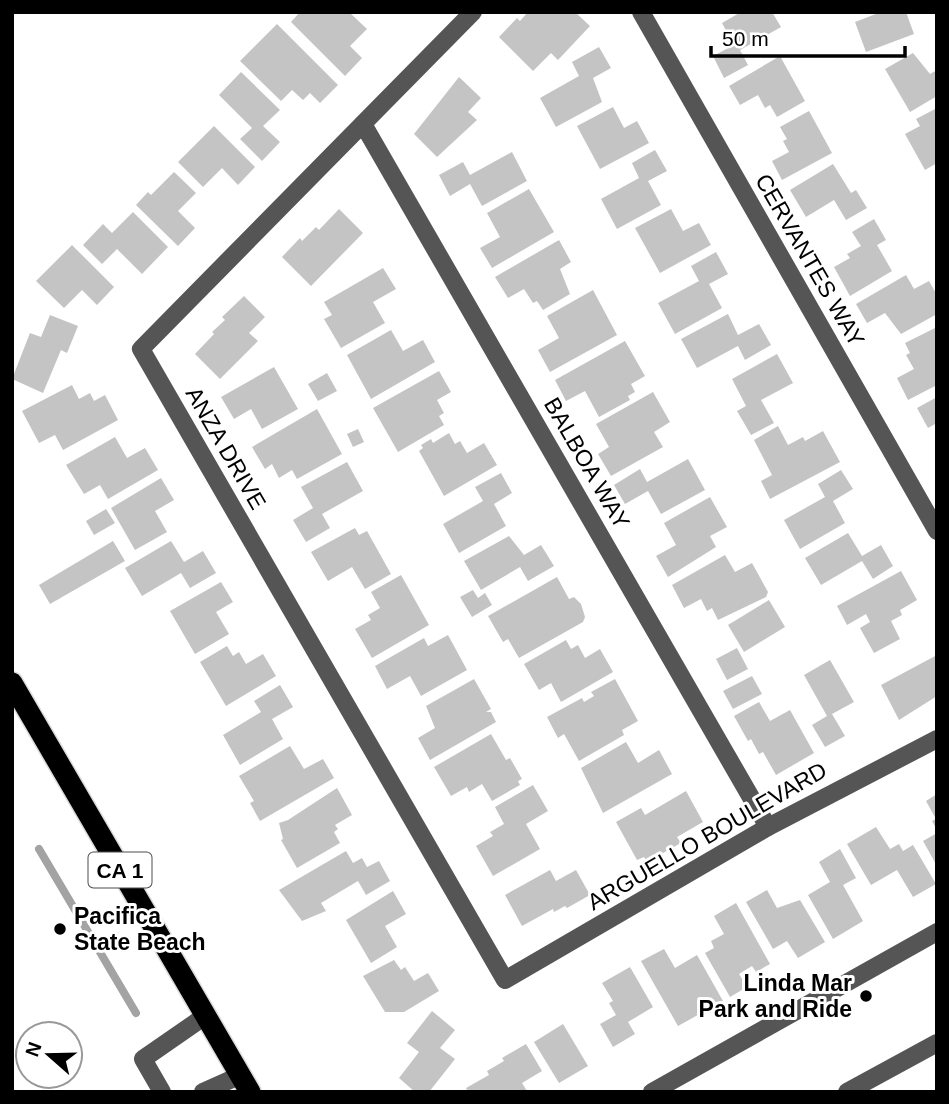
<svg xmlns="http://www.w3.org/2000/svg" width="949" height="1104" viewBox="0 0 949 1104" font-family="Arial,sans-serif">
  <rect width="100%" height="100%" fill="#fff"/>
  <g fill="none" stroke-linecap="round" stroke-linejoin="round">
    <path stroke="#a3a3a3" stroke-width="8" d="M39 849 136 1013"/>
  </g>
  <g fill="#c4c4c4">
    <path d="M300 12H349L367 29 350 46 362 58 345 76 291 22Z"/>
    <path d="M528 12H575L590 26 558 60 551 53 533 71 499 37 517 18 520 21Z"/>
    <path d="M741 12H772L781 27 740 50 748 65 724 78 713 56 734 45 722 23Z"/>
    <path d="M881 12H906L914 34 866 52 855 22Z"/>
    <path d="M277 24 338 85 320 103 310 93 303 100 292 90 281 101 240 61Z"/>
    <path d="M599 47 611 68 593 78 602 102 556 127 540 98 579 76 572 62Z"/>
    <path d="M913 53 930 74 937 70V96L910 112 885 69Z"/>
    <path d="M780 56 805 101 777 117 770 105 765 108 758 95 740 105 729 86Z"/>
    <path d="M241 72 280 110 263 126 280 142 262 161 240 139 252 128 219 95Z"/>
    <path d="M459 77 481 98 468 112 477 120 437 157 414 134Z"/>
    <path d="M613 107 624 128 637 121 649 143 600 169 577 126Z"/>
    <path d="M937 108V163L925 170 905 134 920 126 916 119Z"/>
    <path d="M809 111 832 153 782 180 772 161 789 152 783 141 787 139 780 127Z"/>
    <path d="M214 126 255 167 238 185 222 168 203 187 178 162Z"/>
    <path d="M655 150 667 171 648 181 661 205 617 229 601 199 639 178 632 163Z"/>
    <path d="M512 152 527 181 482 206 470 184 450 196 439 175 463 162 470 175Z"/>
    <path d="M833 164 851 193 856 190 867 208 846 220 834 200 806 217 790 190Z"/>
    <path d="M174 172 196 193 178 211 195 228 178 246 136 205 148 192 151 195Z"/>
    <path d="M529 189 554 232 492 268 480 248 500 237 487 213Z"/>
    <path d="M339 209 363 233 311 286 282 257 300 238 302 241 316 227 319 230Z"/>
    <path d="M671 209 683 231 699 223 711 245 660 273 635 228Z"/>
    <path d="M133 212 168 247 142 274 117 249 102 264 83 245 103 224 112 233Z"/>
    <path d="M874 219 886 240 877 245 892 271 850 296 834 267 850 258 847 254 861 246 852 232Z"/>
    <path d="M559 240 571 262 560 269 570 294 543 310 537 301 533 303 524 289 508 298 495 277Z"/>
    <path d="M72 245 114 287 97 305 82 290 64 308 36 281Z"/>
    <path d="M716 252 728 274 709 284 722 308 675 334 658 303 699 281 691 266Z"/>
    <path d="M383 268 396 289 373 302 385 323 341 348 324 319 332 315 324 302Z"/>
    <path d="M906 275 914 289 929 281 937 295V314L901 334 885 313 867 323 856 304Z"/>
    <path d="M593 290 617 335 550 372 538 350 559 338 547 316Z"/>
    <path d="M244 296 265 317 249 333 258 341 220 379 195 354 214 334 212 332 225 320 222 317Z"/>
    <path d="M728 314 738 335 759 324 771 345 745 360 738 346 697 368 681 339Z"/>
    <path d="M50 315 78 326 67 353 61 350 43 393 12 379 30 333 41 337Z"/>
    <path d="M935 328 937 385 908 400 897 378 914 369 906 355 910 353 905 343Z"/>
    <path d="M391 330 403 351 423 340 435 362 371 399 347 355Z"/>
    <path d="M625 341 645 376 631 384 635 392 628 396 630 400 599 417 585 391 566 401 555 380Z"/>
    <path d="M777 354 793 383 761 400 774 423 751 435 737 411 746 406 732 379Z"/>
    <path d="M274 367 298 409 262 429 251 409 234 419 221 397Z"/>
    <path d="M439 371 451 392 437 400 444 413 439 416 444 425 398 452 373 408Z"/>
    <path d="M327 373 337 391 318 401 308 384Z"/>
    <path d="M72 385 79 399 90 393 94 401 105 395 118 420 63 450 55 435 39 443 22 411Z"/>
    <path d="M653 392 670 422 654 432 663 447 611 476 598 454 609 447 596 424Z"/>
    <path d="M937 397V423L928 428 917 408Z"/>
    <path d="M317 409 342 454 297 479 292 470 279 478 272 464 265 469 252 447Z"/>
    <path d="M778 426 788 445 803 437 805 441 823 431 840 462 770 499 761 481 772 475 754 440Z"/>
    <path d="M358 429 364 442 353 447 347 434Z"/>
    <path d="M449 433 455 444 460 441 467 453 484 443 497 465 444 496 419 451 423 448 421 445 431 439 433 443Z"/>
    <path d="M115 437 127 458 145 448 158 470 108 499 100 485 84 494 66 465Z"/>
    <path d="M688 459 705 490 661 514 648 491 625 504 614 485 640 469 647 482Z"/>
    <path d="M347 462 363 491 322 514 330 528 306 542 293 520 313 508 301 487Z"/>
    <path d="M841 470 853 489 833 501 845 523 800 549 784 520 825 497 818 484Z"/>
    <path d="M501 473 512 493 494 504 506 526 459 553 443 524 483 501 475 487Z"/>
    <path d="M161 478 174 500 155 511 167 532 135 550 111 508Z"/>
    <path d="M710 497 727 527 710 536 716 547 668 577 656 556 676 545 664 523Z"/>
    <path d="M106 509 115 523 94 535 86 521Z"/>
    <path d="M355 528 359 535 367 531 391 574 365 589 352 567 328 581 311 552Z"/>
    <path d="M848 533 862 556 881 545 893 566 873 579 862 561 821 585 805 558Z"/>
    <path d="M509 536 524 555 541 545 554 566 528 581 520 567 481 590 464 561Z"/>
    <path d="M113 541 125 561 50 604 39 585Z"/>
    <path d="M171 541 184 562 203 551 216 573 190 588 181 573 142 596 125 568Z"/>
    <path d="M725 555 735 572 752 563 768 592 766 597 718 620 712 608 707 611 701 599 684 608 672 585Z"/>
    <path d="M901 571 917 600 900 610 902 615 891 621 900 639 874 653 860 628 870 622 866 614 847 625 837 606Z"/>
    <path d="M401 575 429 625 372 658 355 629 371 620 368 615 380 608 371 592Z"/>
    <path d="M557 577 569 599 574 597 581 604 585 617 583 622 519 658 508 639 503 642 488 616Z"/>
    <path d="M221 582 233 602 216 612 229 634 195 654 170 611Z"/>
    <path d="M473 590 478 598 485 593 492 605 472 617 460 597Z"/>
    <path d="M769 600 785 627 744 652 728 625Z"/>
    <path d="M448 635 467 670 421 696 410 676 387 689 375 666 424 638 428 646Z"/>
    <path d="M566 640 571 649 578 645 585 658 600 649 613 672 561 702 551 683 539 690 524 664Z"/>
    <path d="M227 646 233 656 239 652 246 664 263 654 276 676 226 706 200 662Z"/>
    <path d="M737 648 748 669 727 680 716 659Z"/>
    <path d="M937 655V696L899 720 881 685Z"/>
    <path d="M830 660 854 702 832 714 845 736 825 747 812 725 827 716 804 675Z"/>
    <path d="M752 676 762 694 733 709 723 691Z"/>
    <path d="M474 679 491 709 486 712H491L496 722 430 760 418 738 435 728 426 706Z"/>
    <path d="M615 679 638 721 622 730 624 735 579 761 564 734 558 738 547 717 582 698 584 702 594 696 591 692Z"/>
    <path d="M280 685 293 707 272 719 283 739 240 765 223 735 261 712 254 701Z"/>
    <path d="M759 702 770 721 790 710 814 753 776 775 763 752 759 754 751 739 748 741 734 716Z"/>
    <path d="M491 734 506 760 510 758 522 779 518 781 520 785 492 801 482 784 469 792 467 787 451 796 434 767Z"/>
    <path d="M626 742 638 763 659 750 672 774 603 813 581 768Z"/>
    <path d="M290 746 304 769 323 759 334 778 260 821 250 803 254 801 239 776Z"/>
    <path d="M533 785 548 811 526 824 540 849 493 876 476 846 493 836 490 832 504 824 495 807Z"/>
    <path d="M337 788 352 815 335 825 338 829 334 832 340 843 297 868 281 840 283 839 279 823 288 820Z"/>
    <path d="M686 791 703 822 677 837 681 843 647 862 644 857 637 860 616 822 641 808 645 815Z"/>
    <path d="M937 794V830L932 821 936 819 926 801Z"/>
    <path d="M876 827 890 849 899 844 903 851 913 845 936 884 913 897 897 870 871 885 847 844Z"/>
    <path d="M937 833V866L923 841Z"/>
    <path d="M840 849 856 878 843 885 863 921 833 939 808 895 830 882 819 862Z"/>
    <path d="M346 851 353 863 362 858 367 867 379 861 390 881 366 895 358 881 321 903 326 911 302 921 279 890Z"/>
    <path d="M550 870 556 881 576 870 590 895 567 908 565 906 554 912 553 909 522 926 505 895Z"/>
    <path d="M767 890 777 908 800 900 825 942 798 958 787 941 773 949 746 902Z"/>
    <path d="M393 891 406 914 385 926 397 947 371 963 346 920Z"/>
    <path d="M736 903 770 964 756 972 752 966 739 974 747 987 730 997 705 953 714 948 711 941 724 934 714 916Z"/>
    <path d="M664 949 675 968 697 955 723 1001 678 1026 641 961Z"/>
    <path d="M394 960 401 970 405 967 414 981 428 973 439 991 404 1012H385L363 976Z"/>
    <path d="M630 967 653 1007 628 1022 635 1034 613 1047 600 1024 616 1015 609 1003 613 1001 602 983Z"/>
    <path d="M432 1011 455 1030 440 1048 455 1059 429 1092H415L399 1078 419 1052 407 1043Z"/>
    <path d="M563 1024 588 1066 559 1083 534 1042Z"/>
    <path d="M526 1044 542 1071 522 1083 527 1091 468 1092 466 1088 489 1075 487 1071 504 1061 502 1058Z"/>
  </g>
  <g fill="none" stroke-linecap="round" stroke-linejoin="round">
    <g stroke="#dbdbdb" stroke-width="24">
      <path id="highway" d="M12 683 250 1092"/>
    </g>
    <g stroke="#555" stroke-width="18">
      <path d="M473 12 141 349 505 980 768 827 937 739"/>
      <path d="M641 12 937 531"/>
      <path d="M363 124 768 827"/>
      <path d="M162 1092 143 1059 205 1016"/>
      <path d="M203 1092 241 1075"/>
      <path d="M652 1092 937 932"/>
      <path d="M847 1092 937 1043"/>
    </g>
    <use href="#highway" stroke="#000" stroke-width="21"/>
  </g>
  <g fill="#000" stroke="#fff" stroke-width="2.5">
    <circle cx="60" cy="929" r="7"/>
    <circle cx="866" cy="996" r="7"/>
  </g>
  <g text-anchor="middle" dominant-baseline="central" stroke-width="6" stroke-linejoin="round" paint-order="stroke">
    <rect fill="#fff" stroke="#4c4c4c" stroke-width="2" x="88.5" y="852.5" width="63" height="35" rx="5"/>
    <g font-size="21" font-weight="bold" fill="#000">
      <text x="120" y="870">CA 1</text>
    </g>
    <g font-size="23" fill="#000" stroke="#fff">
      <text transform="translate(810 260) rotate(60)">CERVANTES WAY</text>
      <text transform="translate(226 448) rotate(60)">ANZA DRIVE</text>
      <text transform="translate(587 463) rotate(60)">BALBOA WAY</text>
      <text transform="translate(707 836) rotate(-30)">ARGUELLO BOULEVARD</text>
    </g>
    <g font-size="23" font-weight="bold" fill="#000" stroke="#fff" text-anchor="start">
      <text x="74" y="916">Pacifica<tspan x="74" dy="26">State Beach</tspan></text>
      <text x="852" y="983" text-anchor="end">Linda Mar<tspan x="852" dy="26">Park and Ride</tspan></text>
    </g>
  </g>
  <rect width="949" height="1104" fill="none" stroke="#000000" stroke-width="28"/>
  <g transform="translate(49 1055) rotate(290)"><circle r="33" fill="#ffffff" stroke="#999999" stroke-width="2"/>
  <path d="M0-5L12 26L0 18L-12 26Z" fill="#000000"/>
  <text y="-10" font-size="19" font-weight="bold" text-anchor="middle" fill="#000000">N</text>
  </g>
  <path d="M711 46v10h194v-10" fill="none" stroke="#000000" stroke-width="3.5"/>
  <text x="722" y="46" font-size="21" fill="#000000" stroke="#ffffff" stroke-width="5" paint-order="stroke">50 m</text>
</svg>
